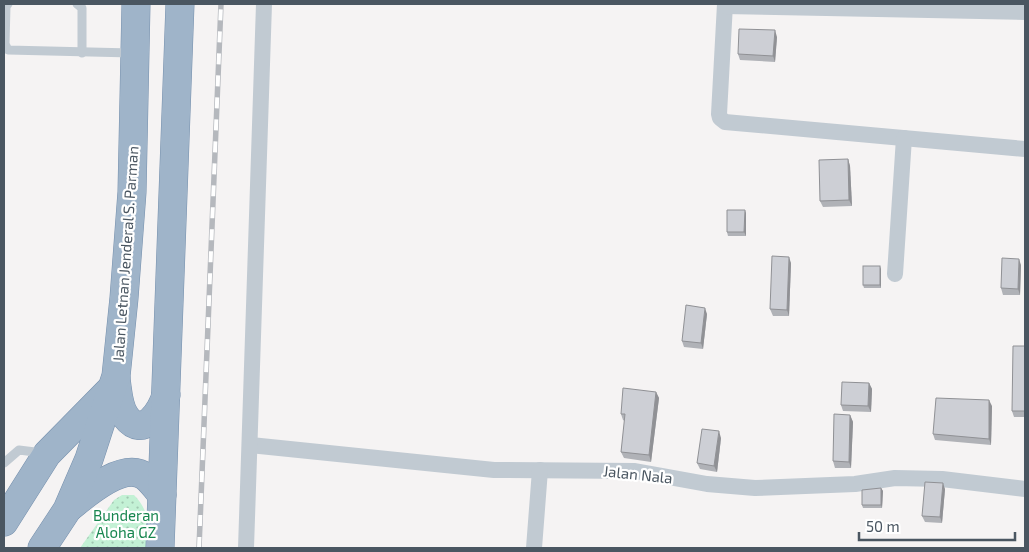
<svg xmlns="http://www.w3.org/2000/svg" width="1029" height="552" viewBox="0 0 1029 552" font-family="'Exo 2',sans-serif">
  <defs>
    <pattern id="park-dots" width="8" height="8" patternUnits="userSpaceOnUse" patternTransform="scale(1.25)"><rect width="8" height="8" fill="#c3f1d5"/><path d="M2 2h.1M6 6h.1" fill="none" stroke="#a0c6b0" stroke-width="1.8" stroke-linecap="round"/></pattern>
  </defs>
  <rect width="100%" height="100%" fill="#f5f3f3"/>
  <path fill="url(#park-dots)" d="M122 495H134C150 511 149 527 148 548H80L114 500Z"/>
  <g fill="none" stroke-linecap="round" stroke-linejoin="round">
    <g stroke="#7690ad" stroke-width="29">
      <g id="trunk">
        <path d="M116 379C118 391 118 407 126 417 143 440 162 411 166 395"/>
        <path d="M70 507C86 494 124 460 146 477 152 482 157 489 162 495"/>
        <path d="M4 522 47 454 109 391"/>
        <path d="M42 548 67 510 89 459 116 376 124 298 132 192 136 4"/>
        <path d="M160 548 180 4"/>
      </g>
    </g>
    <g stroke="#c1cad2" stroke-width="9">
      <path d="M8 4 6 6 5 44 8 50 132 53"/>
      <path d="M77 4 82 8V53"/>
      <path d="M4 463 19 450 43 453"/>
    </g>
    <g stroke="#c1cad2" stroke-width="16">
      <path d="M725 4 719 114 720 118 725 122 1025 149"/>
      <path d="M725 6 1025 12"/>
      <path d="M895 274 904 138"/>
      <path d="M250 445 494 470 635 471 707 484 755 488 855 484 895 478 942 479 1025 489"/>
      <path d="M246 548 264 4"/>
      <path d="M534 548 540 470"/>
    </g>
    <use href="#trunk" stroke="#9fb4c9" stroke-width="28"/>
    <g stroke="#b5b8bd" stroke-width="5.5">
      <path id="rail" d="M199 548 221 4"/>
    </g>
    <use href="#rail" stroke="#fff" stroke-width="4" stroke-dasharray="11" stroke-linecap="butt"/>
  </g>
  <g fill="#b0b2b7">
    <path d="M777 37 775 62 740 60 738 54Z"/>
    <path d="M848 159 850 166 852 206 823 207 820 201Z"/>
    <path d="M746 213V236H728L727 232Z"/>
    <path d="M791 263 789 316H773L770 309Z"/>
    <path d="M1021 265 1020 295H1003L1001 288Z"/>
    <path d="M881 269V288H864L863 285Z"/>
    <path d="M707 314 703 349 684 347 682 341Z"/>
    <path d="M1025 346V417H1014L1012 411Z"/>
    <path d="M869 383 872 389 871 412 843 411 841 405Z"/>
    <path d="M656 392 659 398 651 462 624 458 621 452 625 421 623 420 621 414Z"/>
    <path d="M992 406 991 445 935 440 933 434Z"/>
    <path d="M850 415 853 422 851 468H835L833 461Z"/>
    <path d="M721 438 717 472 700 469 697 463Z"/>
    <path d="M881 488 883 491 882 508H863L862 505Z"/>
    <path d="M945 489 942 523 925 522 922 516Z"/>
  </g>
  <g fill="#909195">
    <path d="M775 30 777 37 775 62 773 56Z"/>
    <path d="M848 159 850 166 852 206 849 200Z"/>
    <path d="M745 210 746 213V236L744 232Z"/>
    <path d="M789 257 791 263 789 316 787 310Z"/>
    <path d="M1019 259 1021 265 1020 295 1018 289Z"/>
    <path d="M880 266 881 269V288L880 285Z"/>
    <path d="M705 308 707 314 703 349 701 343Z"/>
    <path d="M869 383 872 389 871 412 868 406Z"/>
    <path d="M656 392 659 398 651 462 649 455Z"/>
    <path d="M989 400 992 406 991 445 989 439Z"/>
    <path d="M850 415 853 422 851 468 849 462Z"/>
    <path d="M719 431 721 438 717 472 714 466Z"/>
    <path d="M943 483 945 489 942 523 940 517Z"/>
    <path d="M881 488 883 491 882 508 881 505Z"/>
  </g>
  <g fill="#cdcfd5" stroke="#909195">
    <path d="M739 29 775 30 773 56 738 54Z"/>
    <path d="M848 159 849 200 820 201 819 160Z"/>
    <path d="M727 210H745L744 232H727Z"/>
    <path d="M772 256 789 257 787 310 770 309Z"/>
    <path d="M1002 258 1019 259 1018 289 1001 288Z"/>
    <rect x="863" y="266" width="17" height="19"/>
    <path d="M686 305 705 308 701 343 682 341Z"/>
    <path d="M1013 346H1025V411H1012Z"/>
    <path d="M842 382 869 383 868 406 841 405Z"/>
    <path d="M623 388 656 392 649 455 621 452 625 414H621Z"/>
    <path d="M936 398 989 400V439L933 434Z"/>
    <path d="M834 414 850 415 849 462 833 461Z"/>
    <path d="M702 429 719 431 714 466 697 463Z"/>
    <path d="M925 482 943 483 940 517 922 516Z"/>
    <path d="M881 488V505H862V490Z"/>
  </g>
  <g text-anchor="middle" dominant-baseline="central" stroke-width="4.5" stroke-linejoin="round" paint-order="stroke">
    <g font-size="15" fill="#4a5661" stroke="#fff">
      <text transform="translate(125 254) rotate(-86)">Jalan Letnan Jenderal S. Parman</text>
      <text transform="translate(638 474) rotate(6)">Jalan Nala</text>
    </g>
    <g font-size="15" fill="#17864f" stroke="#fff">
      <text x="126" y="515">Bunderan<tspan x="126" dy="17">Aloha GZ</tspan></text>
    </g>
  </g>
  <rect width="1029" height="552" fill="none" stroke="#4a5661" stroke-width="10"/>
  <path d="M859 532v8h156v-8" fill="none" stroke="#4a5661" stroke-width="2.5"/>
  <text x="866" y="532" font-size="15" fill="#4a5661" stroke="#ffffff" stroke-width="4" paint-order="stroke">50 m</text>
</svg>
